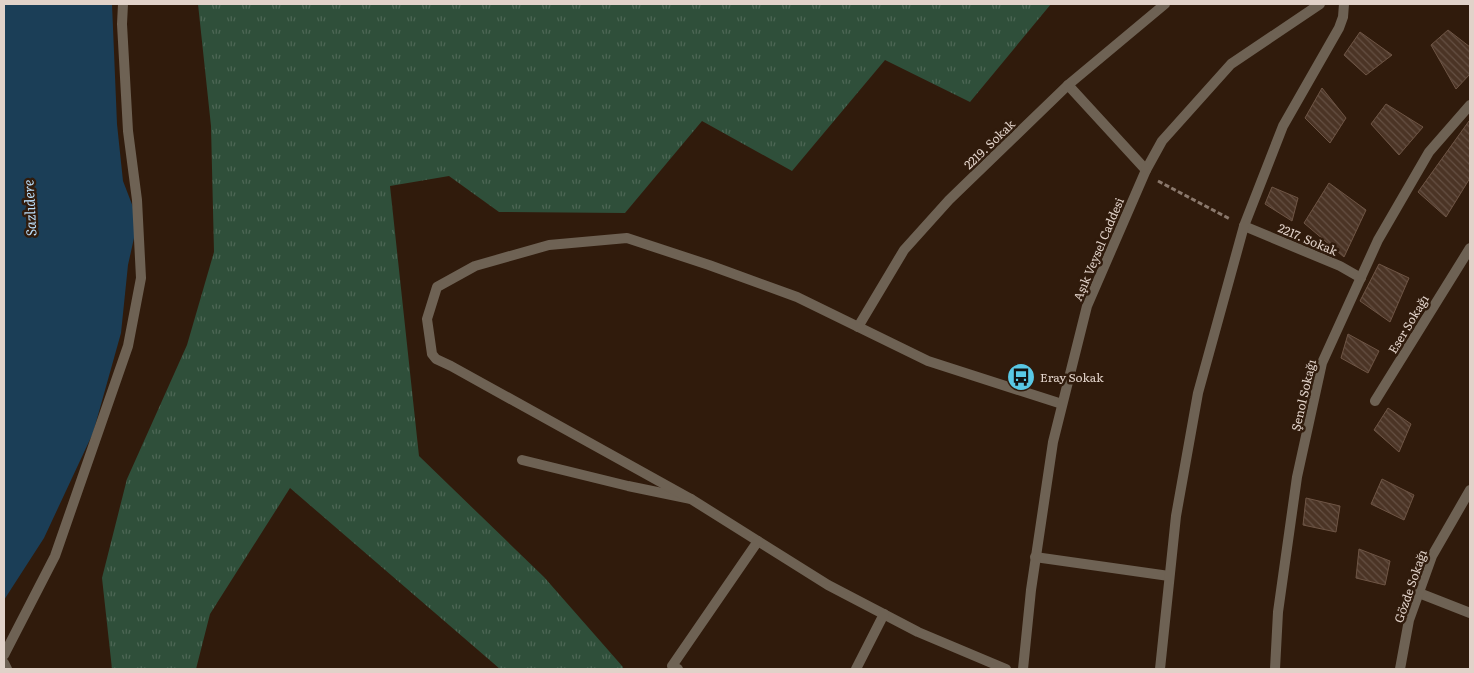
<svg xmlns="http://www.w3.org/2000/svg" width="1474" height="673" viewBox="0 0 1474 673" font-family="Literata,serif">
  <defs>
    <pattern id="grass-tufts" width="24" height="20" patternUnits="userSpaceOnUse" patternTransform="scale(1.25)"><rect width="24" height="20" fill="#2f4f3a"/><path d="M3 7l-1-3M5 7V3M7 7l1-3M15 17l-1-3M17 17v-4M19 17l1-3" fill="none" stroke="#4d6755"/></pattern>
    <pattern id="building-back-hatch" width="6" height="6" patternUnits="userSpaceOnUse" patternTransform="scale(1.25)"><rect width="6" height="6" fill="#4b3425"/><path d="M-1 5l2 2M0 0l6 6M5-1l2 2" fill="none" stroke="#655043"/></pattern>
  </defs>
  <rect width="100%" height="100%" fill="#301b0c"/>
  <path fill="url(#grass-tufts)" d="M198 4H1051L970 102 885 60 792 171 702 121 625 213 499 212 449 176 390 186 419 456 544 577 623 667V669H500L290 488 210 614 196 669H112L102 578 127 479 187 345 214 252 211 126Z"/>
  <path fill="#1b3e57" d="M4 4H112L117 124 123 181 138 220 128 265 121 333 93 433 44 538 4 600Z"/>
  <g fill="url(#building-back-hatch)" stroke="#6e5545">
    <path d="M1448 30 1470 47V74L1456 89 1431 45Z"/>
    <path d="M1360 32 1392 55 1366 75 1344 55Z"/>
    <path d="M1322 88 1346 118 1330 143 1305 118Z"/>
    <path d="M1386 104 1423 127 1399 155 1371 124Z"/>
    <path d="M1469 121 1470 123V178L1446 217 1418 192Z"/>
    <path d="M1329 183 1366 210 1344 257 1304 223Z"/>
    <path d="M1272 187 1298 198 1292 221 1265 204Z"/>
    <path d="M1379 264 1409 278 1390 322 1360 301Z"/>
    <path d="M1348 334 1379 351 1368 373 1341 358Z"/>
    <path d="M1388 408 1411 424 1399 452 1374 430Z"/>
    <path d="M1382 479 1414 495 1404 520 1371 504Z"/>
    <path d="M1306 498 1340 506 1336 532 1303 525Z"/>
    <path d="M1359 549 1390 561 1385 585 1356 578Z"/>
  </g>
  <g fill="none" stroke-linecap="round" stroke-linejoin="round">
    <path stroke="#8a786c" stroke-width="3" stroke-dasharray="5 2.5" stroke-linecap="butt" d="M1158 181 1230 219"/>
    <g stroke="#6e6254" stroke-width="10">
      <path d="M1068 85 1146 170"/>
      <path d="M1244 226 1340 266 1361 278"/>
      <path d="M858 327 904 250 949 200 1068 85 1165 4"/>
      <path d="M1375 401 1470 248"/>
      <path d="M522 460 628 486 691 499 828 585 918 632 1006 669"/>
      <path d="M691 499 451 366 436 359 432 354 427 319 437 287 475 266 549 245 627 238 709 265 797 297 928 361 1062 404"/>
      <path d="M1035 557 1169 576"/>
      <path d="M1419 593 1470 613"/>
      <path d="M4 663 7 669"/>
      <path d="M678 669 672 666 758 541"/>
      <path d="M856 669 884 614"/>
      <path d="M1160 669 1176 516 1198 393 1244 226 1283 126 1339 28 1343 17 1344 4"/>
      <path d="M1275 669 1278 612 1297 477 1322 363 1378 240 1429 152 1470 105"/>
      <path d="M1400 669 1409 620 1432 556 1470 490"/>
    </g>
    <g stroke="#6e6254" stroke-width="10">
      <path d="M4 655 55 556 128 346 141 278 137 200 128 131 122 24 123 4"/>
      <path d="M1023 669 1031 590 1053 442 1087 306 1146 170 1162 141 1231 64 1320 4"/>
    </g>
  </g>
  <defs>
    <g id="bus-disc" transform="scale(1.4375)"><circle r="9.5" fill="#59c8e5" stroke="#301b0c"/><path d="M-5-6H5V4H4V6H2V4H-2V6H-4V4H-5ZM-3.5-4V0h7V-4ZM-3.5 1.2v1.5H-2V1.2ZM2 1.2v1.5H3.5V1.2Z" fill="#111"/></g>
  </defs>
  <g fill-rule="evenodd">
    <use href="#bus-disc" x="1021" y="377"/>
  </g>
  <g text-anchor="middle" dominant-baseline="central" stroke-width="5" stroke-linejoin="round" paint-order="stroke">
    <g font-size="12" fill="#e1d2c9" stroke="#301b0c">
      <text transform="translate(989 144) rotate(-44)">2219. Sokak</text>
      <text transform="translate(1308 239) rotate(23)">2217. Sokak</text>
      <text transform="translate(1098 249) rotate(-67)">Aşık Veysel Caddesi</text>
      <text transform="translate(1408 324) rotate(-59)">Eser Sokağı</text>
      <text transform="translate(1303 395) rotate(-77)">Şenol Sokağı</text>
      <text transform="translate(1410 586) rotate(-71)">Gözde Sokağı</text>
    </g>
    <g font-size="12" fill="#e1d2c9" stroke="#301b0c" text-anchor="start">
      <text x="1040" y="377">Eray Sokak</text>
    </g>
    <g font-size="14" font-style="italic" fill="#b9dcf8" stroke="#301b0c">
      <text transform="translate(29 208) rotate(-93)">Sazlıdere</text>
    </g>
  </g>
  <rect width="1474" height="673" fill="none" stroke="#e1d2c9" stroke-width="10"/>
</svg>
